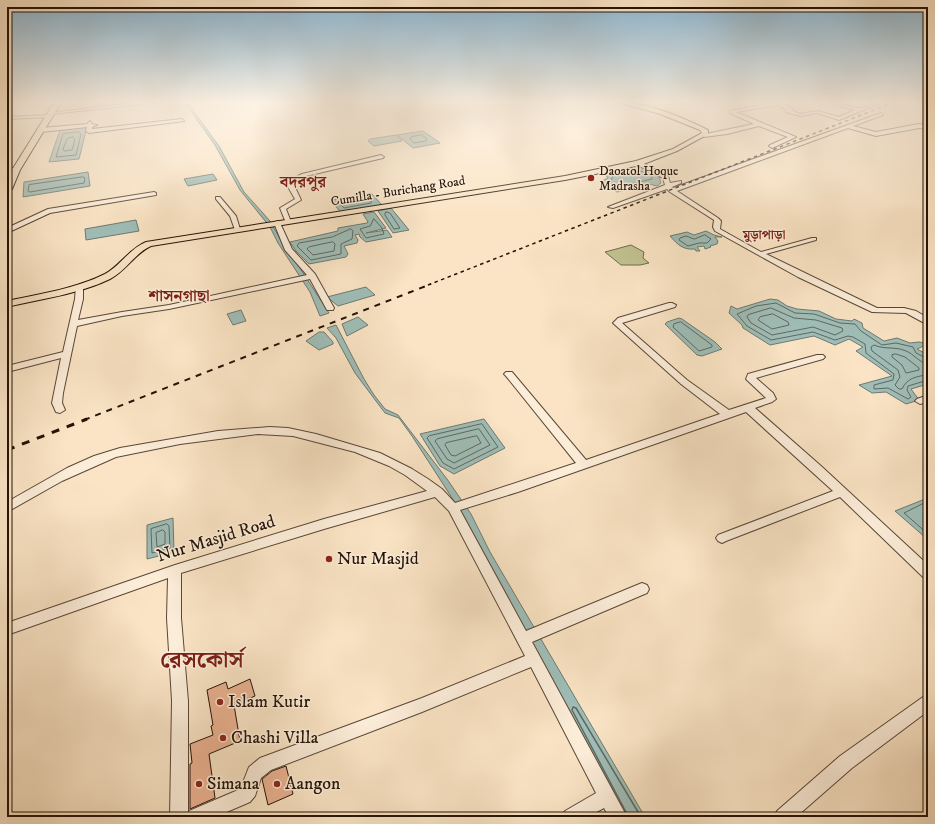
<svg xmlns="http://www.w3.org/2000/svg" width="935" height="824" viewBox="0 0 935 824" font-family="'IM FELL DW Pica','Noto Serif Bengali',serif">
  <rect width="100%" height="100%" fill="#fae4c5"/>
  <filter id="stains"><feTurbulence type="fractalNoise" baseFrequency=".005" numOctaves="4"/><feColorMatrix values="0 0 0 0 .2 0 0 0 0 .09 0 0 0 0 .02 0 0 0 .5 -.17"/></filter>
  <radialGradient id="worn" r=".72"><stop offset=".6" stop-color="#630" stop-opacity="0"/><stop offset="1" stop-color="#630" stop-opacity=".3"/></radialGradient>
  <path fill="#c1c392" stroke="#726b4c" d="M631 245 644 252 643 258 649 263 640 265H621L605 252Z"/>
  <g fill="#9fbeb8" stroke="#6d7a71">
    <path d="M95 101H162L94 108Z"/>
    <path d="M181 101H186L219 146 244 192 270 221 285 248 296 262 329 313 320 316 310 292 278 243 270 227 240 190 215 145 190 110Z"/>
    <path d="M87 127 79 159 49 162 60 130Z"/>
    <path d="M423 131 440 143 413 148 397 135Z"/>
    <path d="M396 135 402 141 374 146 368 141 370 139Z"/>
    <path d="M639 166 659 177 661 183 657 186 649 184 617 192 600 182 608 178 605 174Z"/>
    <path d="M88 172 90 186 23 197 24 182Z"/>
    <path d="M213 174 217 180 188 186 184 179Z"/>
    <path d="M371 193 382 205 341 213 331 200Z"/>
    <path d="M391 208 409 230 393 233 378 211Z"/>
    <path d="M374 212 386 228 366 233 387 230 392 237 366 242 360 237 359 234 355 235 358 240 357 243 344 246 348 254 346 257 309 264 296 251 290 242 338 231V228L367 223 368 222 363 214Z"/>
    <path d="M136 220 139 231 86 240 85 229Z"/>
    <path d="M706 231 714 235 722 237H715L718 241 717 244 710 246 711 247 705 249 704 246 697 247 700 251H696L695 249C683 250 678 245 670 236L687 232 694 235Z"/>
    <path d="M366 287 375 295 338 306 327 297Z"/>
    <path d="M770 299 778 300 787 306 797 309 819 311 836 319 852 321 854 319 862 323 863 328 884 341 897 338 910 343 919 342 928 344 917 349 928 355V384L911 389 919 400 906 404 886 392 872 393 859 385 892 376 856 351 863 347 849 339 835 345 814 336 770 345 743 328 742 325 729 313 731 306 737 309Z"/>
    <path d="M241 310 246 321 233 325 227 314Z"/>
    <path d="M358 317 368 325 347 336 342 324Z"/>
    <path d="M679 318 682 319 715 342 722 349 702 356 697 355 665 324 667 322Z"/>
    <path d="M336 325 364 379 374 395 385 409 398 415 447 479 471 514 490 552 645 817H624L549 673 498 582 463 515 412 436 399 418 385 413 355 373 336 338 327 328Z"/>
    <path d="M319 332H324L333 342V344L319 350 306 341Z"/>
    <path d="M484 419 505 448 454 474 440 466 420 434Z"/>
    <path d="M925 499 928 501V537L926 538 895 511Z"/>
    <path d="M173 518 174 552 147 559V525Z"/>
  </g>
  <g fill="none" stroke-linecap="round" stroke-linejoin="round">
    <g stroke="#61685f" stroke-width="1">
      <path d="M79 132 81 134 76 155 56 157 63 134Z"/>
      <path d="M422 135 427 139 426 141 414 143 410 139 411 137Z"/>
      <path d="M73 137 75 140 72 150 64 151 63 149 67 139Z"/>
      <path d="M639 170 652 177V179L618 187 610 183 613 176Z"/>
      <path d="M83 177 85 178 84 183 30 192 28 191 29 185Z"/>
      <path d="M369 197 372 200 371 203 344 208 340 204 341 202Z"/>
      <path d="M386 212 390 213 400 228 394 229 385 215Z"/>
      <path d="M374 219 382 228 384 234 366 238 360 229 370 226Z"/>
      <path d="M351 229 353 231 352 239 341 244V254L311 260 297 246 299 243 332 237Z"/>
      <path d="M705 235 711 239 707 243H699L688 246 679 240 680 238 686 236 694 239Z"/>
      <path d="M333 242 335 244 334 251 313 255 307 249 309 247Z"/>
      <path d="M771 308 794 318 816 320 842 328 843 331 835 335 813 327 772 335 751 323 747 317 748 315Z"/>
      <path d="M773 314 788 322 789 325 772 329 758 320 760 317Z"/>
      <path d="M681 322 712 345V347L699 351 673 327 674 324Z"/>
      <path d="M896 354 905 357 919 368V370L906 373 902 365 892 357V355Z"/>
      <path d="M928 359 916 353 913 347 896 343 882 345 861 331 855 324 840 323 814 314 795 313 776 303 756 306 737 314 747 326 771 340 813 332 835 340 848 336 853 337 865 344 866 353 894 374 893 380 874 385V389L888 388 908 399 911 397 907 390 908 386 928 380"/>
      <path d="M928 364C918 362 914 354 906 351 895 346 885 350 874 345L871 347 872 351 898 370 900 377 895 385 899 389H902C907 378 917 376 928 375"/>
      <path d="M482 424 498 447 454 469 443 463 427 438 429 436Z"/>
      <path d="M479 429 490 445 454 463 447 459 435 441 437 439Z"/>
      <path d="M477 436 481 443 455 456 451 455 445 445 446 443Z"/>
      <path d="M928 503H924L904 513 928 534"/>
      <path d="M167 524 169 526 170 548 152 553 151 529Z"/>
      <path d="M163 530 165 532V544L157 547 156 533Z"/>
    </g>
    <path stroke="#61685f" stroke-width="1.5" d="M627 814 572 710 573 707 576 708 641 817"/>
  </g>
  <g fill="#eab190" stroke="#231306">
    <path d="M250 679 255 696 234 705 240 741 209 754 215 798 190 809V764L192 763 190 744 213 735 211 726 213 725 207 690 226 682 228 689Z"/>
    <path d="M286 766 293 794 268 805 262 779 272 771Z"/>
  </g>
  <g fill="none" stroke-linecap="round" stroke-linejoin="round">
    <g stroke="#594736" stroke-width="2">
      <g id="minor">
        <path d="M151 101H170L52 114 50 113Z"/>
        <path d="M783 101H791L783 104 793 109V111L800 114 817 111 839 117 855 110 821 101C834 101 845 107 858 108 867 109 876 101 885 101L839 120 817 113 800 116 786 112 787 110 778 105 736 112 796 137 772 148 769 146 770 145 788 137 759 126 727 134 704 137 701 135 754 124 730 113V111Z"/>
        <path d="M881 113 883 115 853 126 876 132 919 124 928 125V129L919 128 876 136 848 128 677 191 718 218 721 221 720 229 761 252 812 238H816V240L766 254 877 308H904L916 311 928 318V325L906 313 872 312 798 277 715 231 713 227 714 220 670 192 667 189 613 208 608 207 665 185 663 178 636 164V162H640L668 176 670 183 681 181V183L672 187 673 188Z"/>
        <path d="M52 115 50 117 7 119V117Z"/>
        <path d="M182 119 184 121 89 133 86 131 87 127 41 132 38 130 41 128 87 124 90 121 92 124 97 125 92 127V129Z"/>
        <path d="M381 155 384 157 383 158 306 176 293 183 301 200 286 209 291 222 286 223 280 208 295 199 287 185 288 181 302 174Z"/>
        <path d="M7 169 16 168 19 170 7 173Z"/>
        <path d="M154 192 156 193V195L50 213 7 233V228L48 209Z"/>
        <path d="M216 197H220L236 216 240 229 239 230H235L230 216 216 199Z"/>
        <path d="M277 221 280 223 292 249 315 274 334 308 333 310H327L310 279 169 309 122 316 77 326 63 393 62 403 65 410 60 413 56 412 52 403 61 358 7 372V366L63 352 75 299 76 286H79L83 288V299L78 320 122 312 169 305 307 275 285 250 274 223Z"/>
        <path d="M669 303H672L676 305 675 307 622 323 687 380 729 410 766 398 748 381 746 379 748 374 817 355H823L825 357 823 359 756 378 773 393 776 399 772 402 755 408 821 466 928 565V578L923 577 840 497 726 541 722 543 718 541 716 538 718 535 833 491 746 412 518 492 460 510 526 631 637 585 642 583 647 585 649 589 647 593 532 642 627 817H609L604 808 587 817H562L565 811 596 793 531 667 422 712 271 770 261 778 255 796 250 802 215 817H170L172 701 167 618 168 578 7 635V623L175 565 324 519 427 491 405 475 389 466 355 452 293 436 258 434 180 444 116 457 62 481 7 512V502L67 468 94 456 120 448 218 431 270 427 288 428 316 434 380 453 412 469 428 479 442 489 455 503 576 463 506 376 504 374 506 372H512L586 460 720 414 681 384 613 323 618 318ZM435 497 449 511 525 656 422 698 260 758 249 767 242 785 238 790 189 811 188 814V701L181 618V573L324 529Z"/>
        <path d="M928 395V402L920 404 915 401 917 399Z"/>
        <path d="M928 695V711L852 768 796 817H774L777 811 840 756 923 697Z"/>
      </g>
    </g>
    <g stroke="#231306" stroke-width="2">
      <path id="major" d="M614 101C643 101 682 117 708 130V134L677 151 641 165 565 180 151 246C135 253 126 271 110 279 79 294 41 299 7 307V301C39 294 75 289 105 274 120 266 129 249 146 242L565 176 636 161 673 149 702 133 700 130 660 114Z"/>
    </g>
    <g stroke="#231306" stroke-width="2">
      <path id="highway" d="M55 101H62L20 170 12 189 7 192V180L12 170Z"/>
    </g>
    <use href="#minor" fill="#fcedd9" fill-rule="evenodd"/>
    <use href="#major" fill="#fae4c5" fill-rule="evenodd"/>
    <use href="#highway" fill="#fae4c5" fill-rule="evenodd"/>
    <path stroke="#231306" stroke-width="1.5" stroke-dasharray="3.5 3.5" stroke-linecap="butt" d="M428 285 897 101"/>
    <path stroke="#231306" stroke-width="2" stroke-dasharray="6 6" stroke-linecap="butt" d="M84 420 431 284"/>
    <path stroke="#231306" stroke-width="3" stroke-dasharray="8 8" stroke-linecap="butt" d="M7 450 87 419"/>
  </g>
  <linearGradient id="sky" x2="0" y2="1"><stop stop-color="#8bb8d5"/><stop offset="0.47" stop-color="#fdf3e5"/><stop offset="1" stop-color="#fdf3e5" stop-opacity="0"/></linearGradient>
  <rect width="935" height="217" fill="url(#sky)"/>
  <g fill="#8f2418" stroke="#fcedd9" stroke-width="1.5">
    <circle cx="591" cy="178" r="4"/>
    <circle cx="329" cy="559" r="4"/>
    <circle cx="220" cy="702" r="4"/>
    <circle cx="223" cy="738" r="4"/>
    <circle cx="199" cy="784" r="4"/>
    <circle cx="277" cy="784" r="4"/>
  </g>
  <g text-anchor="middle" dominant-baseline="central" stroke-width="3" stroke-linejoin="round" paint-order="stroke">
    <g font-size="13" fill="#231306" stroke="#fcedd9" text-anchor="start">
      <text x="599" y="171">Daoatol Hoque<tspan x="599" dy="15">Madrasha</tspan></text>
    </g>
    <g font-size="13" fill="#231306" stroke="#fcedd9">
      <text transform="translate(398 191) rotate(-9)">Cumilla - Burichang Road</text>
    </g>
    <g font-size="13" font-weight="bold" fill="#7a1f14" stroke="#fcedd9">
      <text x="764" y="235">মুড়াপাড়া</text>
    </g>
    <g font-size="16" font-weight="bold" fill="#7a1f14" stroke="#fcedd9">
      <text x="303" y="182">বদরপুর</text>
      <text x="179" y="296">শাসনগাছা</text>
    </g>
    <g font-size="18" fill="#231306" stroke="#fcedd9">
      <text transform="translate(216 539) rotate(-17)">Nur Masjid Road</text>
    </g>
    <g font-size="18" fill="#231306" stroke="#fcedd9" text-anchor="start">
      <text x="337" y="559">Nur Masjid</text>
      <text x="228" y="702">Islam Kutir</text>
      <text x="231" y="738">Chashi Villa</text>
      <text x="207" y="784">Simana</text>
      <text x="285" y="784">Aangon</text>
    </g>
    <g font-size="23" font-weight="bold" fill="#7a1f14" stroke="#fcedd9">
      <text x="202" y="660">রেসকোর্স</text>
    </g>
  </g>
  <rect width="935" height="824" fill="none" stroke="#fae4c5" stroke-width="24"/>
  <rect x="8" y="8" width="919" height="808" fill="none" stroke="#231306" stroke-width="2"/>
  <rect x="12" y="12" width="911" height="800" fill="none" stroke="#231306"/>
  <rect width="100%" height="100%" filter="url(#stains)"/>
  <rect width="100%" height="100%" fill="url(#worn)"/>
</svg>
